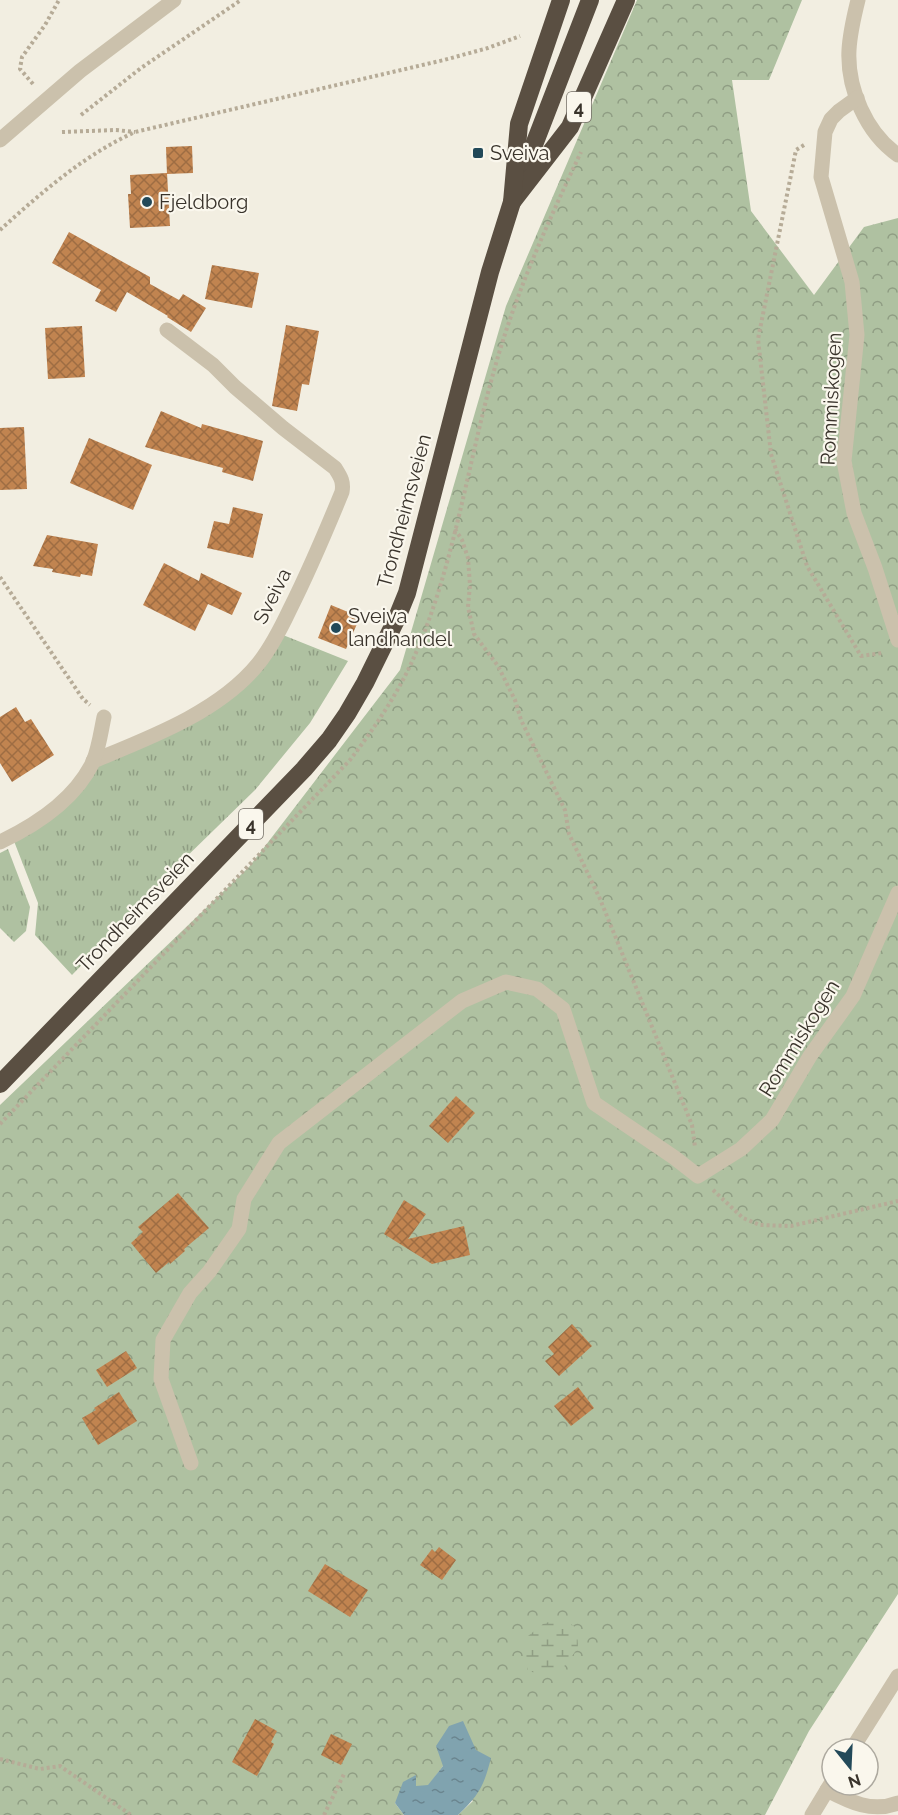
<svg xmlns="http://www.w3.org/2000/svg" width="898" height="1815" viewBox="0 0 898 1815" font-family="Raleway,sans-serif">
  <defs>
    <pattern id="grass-tufts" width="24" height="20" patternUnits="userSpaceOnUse" patternTransform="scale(1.5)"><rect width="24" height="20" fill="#afc1a1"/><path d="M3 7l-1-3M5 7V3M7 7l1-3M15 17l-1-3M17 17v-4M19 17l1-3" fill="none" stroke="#8f9d83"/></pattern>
    <pattern id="forest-crowns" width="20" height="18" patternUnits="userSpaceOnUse" patternTransform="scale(1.5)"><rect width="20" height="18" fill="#afc1a1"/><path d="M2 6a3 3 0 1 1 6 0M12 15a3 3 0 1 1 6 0" fill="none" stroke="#8f9d83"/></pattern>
    <pattern id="wetland-marsh" width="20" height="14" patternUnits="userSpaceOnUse" patternTransform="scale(1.5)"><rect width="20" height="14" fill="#afc1a1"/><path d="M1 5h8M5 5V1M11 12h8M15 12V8" fill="none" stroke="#8f9d83"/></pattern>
    <pattern id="water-ripples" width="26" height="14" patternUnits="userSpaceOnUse" patternTransform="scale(1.5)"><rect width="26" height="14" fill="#80a3af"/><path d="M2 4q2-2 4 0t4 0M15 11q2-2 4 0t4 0" fill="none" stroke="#6a858f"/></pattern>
    <pattern id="building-cross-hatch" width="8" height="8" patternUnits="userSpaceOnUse" patternTransform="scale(1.5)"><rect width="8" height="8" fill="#c18450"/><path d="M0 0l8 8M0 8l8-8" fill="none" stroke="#9e6d43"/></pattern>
  </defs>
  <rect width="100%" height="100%" fill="#f2eee1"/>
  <g fill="url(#grass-tufts)">
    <path d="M278 633 348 661 310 723 255 790 177 866 72 975 35 935 38 903 12 836 52 810 93 761 221 697Z"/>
    <path d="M8 849 30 907 26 931 14 942 0 928V853Z"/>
  </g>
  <path fill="url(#forest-crowns)" d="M637 0H802L769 80H732L751 211 814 295 864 227 898 218V1594L809 1731 765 1815H458L473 1801 443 1766 428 1786H416V1775L395 1803 404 1815H0V1105L249 867 400 670 506 306Z"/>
  <path fill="url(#wetland-marsh)" d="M563 1617 577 1629 578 1648 562 1669 541 1676 528 1670 523 1653 528 1636 543 1624Z"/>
  <path fill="url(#water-ripples)" d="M463 1721 476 1750 491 1758C484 1786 479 1795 458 1815H404L395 1803 403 1782 416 1775V1786L428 1785 443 1766 436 1746 449 1726Z"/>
  <g fill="url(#building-cross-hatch)">
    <path d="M192 146 193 173 167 174 166 147Z"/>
    <path d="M167 173 170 226 130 228 128 194H131L130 175Z"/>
    <path d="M69 232 150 277V284L179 300 183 294 206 308 191 332 167 317 168 316 127 292 116 312 95 301 101 290 52 263Z"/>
    <path d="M212 265 259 273 252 308 205 299Z"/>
    <path d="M286 325 319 331 309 385 302 384 297 411 272 406Z"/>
    <path d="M82 326 85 377 48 379 45 328Z"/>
    <path d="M161 411 201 428 202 424 263 441 253 481 222 472 223 468 145 447Z"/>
    <path d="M24 427 27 489 0 490V428Z"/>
    <path d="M89 438 152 465 133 510 70 483Z"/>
    <path d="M233 507 263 514 253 558 207 548 214 521 229 524Z"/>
    <path d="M47 535 98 544 92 576 81 574 80 577 52 572 53 569 33 566Z"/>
    <path d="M164 563 199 581 201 573 242 593 232 615 208 604 195 631 143 605Z"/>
    <path d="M331 605 360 617 346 649 318 638Z"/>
    <path d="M16 707 25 722 31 719 54 755 12 782 0 763V717Z"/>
    <path d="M456 1096 475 1113 448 1143 429 1126Z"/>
    <path d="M178 1193 209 1228 184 1249 185 1251 170 1264 169 1262 156 1273 131 1243 143 1232 138 1227Z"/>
    <path d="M404 1200 426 1214 408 1239 464 1226 470 1255 432 1264 384 1234Z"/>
    <path d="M572 1324 592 1346 559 1376 545 1361 554 1354 548 1347Z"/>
    <path d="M126 1351 137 1368 107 1387 96 1370Z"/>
    <path d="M578 1387 594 1408 571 1426 554 1406Z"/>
    <path d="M119 1392 137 1421 98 1445 82 1418 96 1410 94 1408Z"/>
    <path d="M439 1547 456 1560 442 1580 420 1565 432 1549 435 1552Z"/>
    <path d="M325 1564 368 1590 350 1617 308 1591Z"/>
    <path d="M255 1719 277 1731 271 1742 274 1744 257 1776 232 1762Z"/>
    <path d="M331 1734 352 1744 341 1765 321 1755Z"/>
  </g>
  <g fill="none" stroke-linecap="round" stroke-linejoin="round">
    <g stroke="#b6ab97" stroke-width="4" stroke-dasharray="3 3" stroke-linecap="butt">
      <path d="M33 84 20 69 22 57 45 25 59 0"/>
      <path d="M81 115 141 68 241 0"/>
      <path d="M62 132 116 130 135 132"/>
      <path d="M804 145 796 150 758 339 771 454 807 566 861 656 882 653"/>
      <path d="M0 230C41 193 84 155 135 132L444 60 488 48 520 36"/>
      <path d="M455 529 462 540 468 558 470 585 468 607 474 634 498 666 515 700 521 720 565 810 569 834 600 899 692 1125 695 1147"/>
      <path d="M0 577 83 699 90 705"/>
      <path d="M0 1124 350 760C372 731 393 701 409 668 453 576 467 465 495 367 516 292 548 222 581 152"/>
      <path d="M713 1190 743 1218 760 1225 791 1226 898 1201"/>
      <path d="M0 1759 40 1769 60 1766 131 1815"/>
      <path d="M324 1815 344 1774"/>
    </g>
    <g stroke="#cbc1ac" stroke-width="15">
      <path d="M858 0C854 16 850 33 849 50 847 88 866 133 898 155"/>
      <path d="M857 98 839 111 831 119 825 132 821 177 852 282 857 335 844 461 854 513 875 568 898 640"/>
      <path d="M0 140 80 71 174 0"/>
      <path d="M93 761C149 738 219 712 258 664 271 648 281 628 290 609 309 571 326 531 342 492 344 481 340 476 335 468L283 428 235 387 213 365 167 330"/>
      <path d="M0 842C36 825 75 799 93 762 99 748 101 731 104 717"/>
      <path d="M191 1463 161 1379 163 1340 190 1293 209 1272 239 1229 244 1199 279 1143 462 1001 506 982 537 989 563 1009 594 1103 675 1158 698 1176 741 1149 772 1120 810 1056 853 996 898 893"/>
      <path d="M852 1749 898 1676"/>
      <path d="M827 1790C850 1802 872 1813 898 1803"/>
      <path d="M812 1815 832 1782"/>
    </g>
    <g stroke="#5a4f42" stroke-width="18">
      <path d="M520 181 590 0"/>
      <path d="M512 202 570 127 626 0"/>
      <path d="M0 1084 304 769 329 740 347 714 365 683 396 620 407 593 490 272 512 202 519 124 561 0"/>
    </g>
  </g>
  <g fill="#224959" stroke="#faf7ed" stroke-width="2">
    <rect x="472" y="147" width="12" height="12" rx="3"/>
    <circle cx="147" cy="202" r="6"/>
    <circle cx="336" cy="628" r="6"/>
  </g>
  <g text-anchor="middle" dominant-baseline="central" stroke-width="4.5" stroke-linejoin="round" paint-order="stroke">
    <g fill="#faf7ed" stroke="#736e65" stroke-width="1.5">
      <rect x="567" y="92" width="24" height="30" rx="4.5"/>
      <rect x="239" y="809" width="24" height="30" rx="4.5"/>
    </g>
    <g font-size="18" font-weight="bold" fill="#39332b">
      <text x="579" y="107">4</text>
      <text x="251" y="824">4</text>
    </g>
    <g font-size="20" fill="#39332b" stroke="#faf7ed" text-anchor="start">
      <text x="490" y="153">Sveiva</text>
      <text x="159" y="202">Fjeldborg</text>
      <text x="348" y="616">Sveiva<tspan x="348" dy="23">landhandel</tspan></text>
    </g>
    <g font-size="20" fill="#39332b" stroke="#faf7ed">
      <text transform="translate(831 399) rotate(-87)">Rommiskogen</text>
      <text transform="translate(404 511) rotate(-75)">Trondheimsveien</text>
      <text transform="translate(272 596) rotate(-63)">Sveiva</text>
      <text transform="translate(135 912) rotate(-46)">Trondheimsveien</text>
      <text transform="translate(799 1038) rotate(-58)">Rommiskogen</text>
    </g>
  </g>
  <g transform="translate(850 1767) rotate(162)"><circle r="28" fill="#faf7ed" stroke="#ada99f" stroke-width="1.5"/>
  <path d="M0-4.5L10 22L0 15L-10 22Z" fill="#224959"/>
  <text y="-9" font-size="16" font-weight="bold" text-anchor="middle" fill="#39332b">N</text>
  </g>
</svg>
